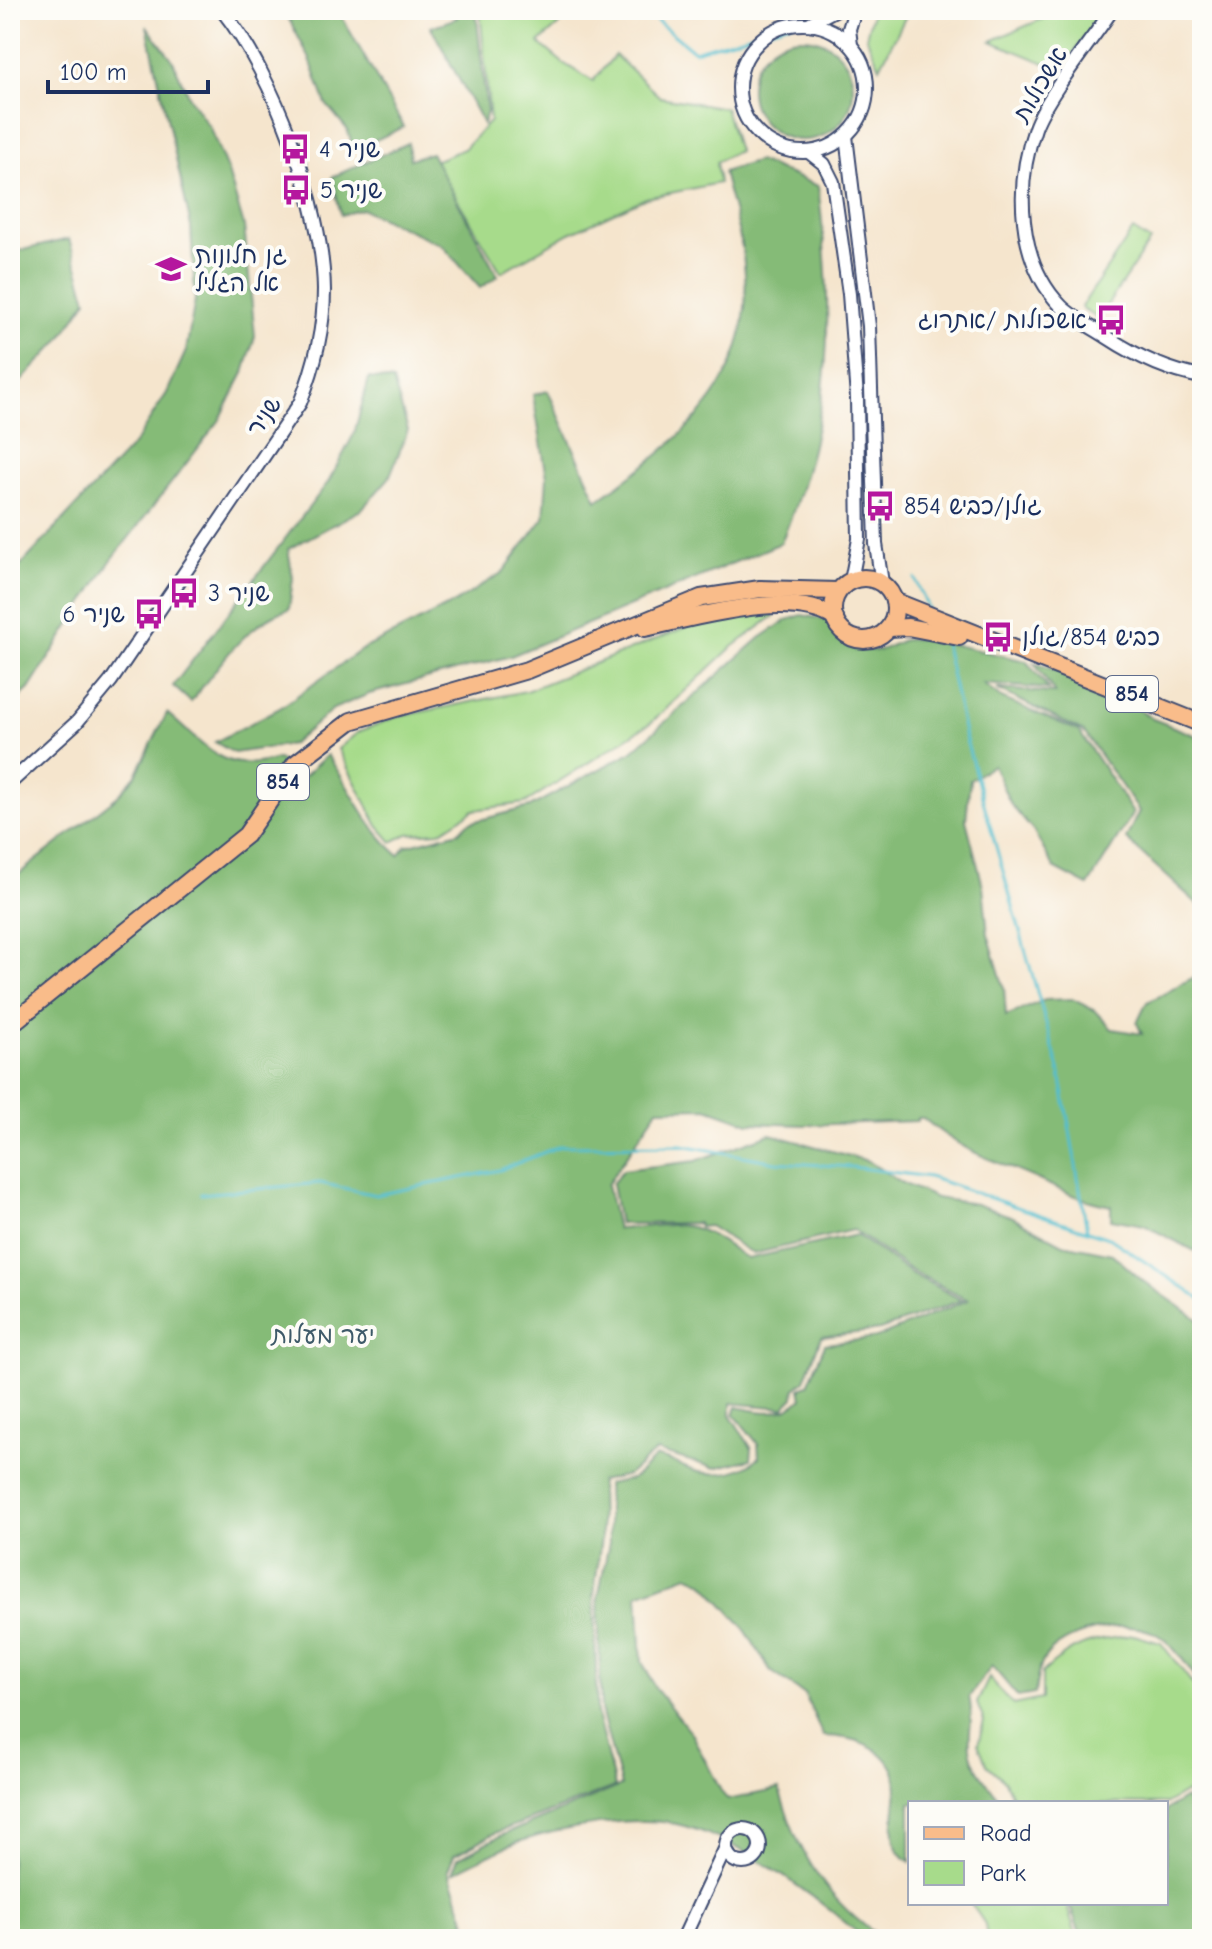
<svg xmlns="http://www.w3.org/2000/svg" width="1212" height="1949" viewBox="0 0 1212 1949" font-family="'Comic Neue','Playpen Sans Hebrew',sans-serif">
  <rect width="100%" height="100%" fill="#fdfcf7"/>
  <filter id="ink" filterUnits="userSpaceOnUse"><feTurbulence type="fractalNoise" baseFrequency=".0125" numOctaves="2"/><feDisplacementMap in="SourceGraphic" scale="16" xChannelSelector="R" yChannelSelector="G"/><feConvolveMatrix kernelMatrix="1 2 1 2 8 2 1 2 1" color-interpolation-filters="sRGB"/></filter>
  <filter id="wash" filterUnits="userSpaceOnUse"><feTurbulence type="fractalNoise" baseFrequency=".006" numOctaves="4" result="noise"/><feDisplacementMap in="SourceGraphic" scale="32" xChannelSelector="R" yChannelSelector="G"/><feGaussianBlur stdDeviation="1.8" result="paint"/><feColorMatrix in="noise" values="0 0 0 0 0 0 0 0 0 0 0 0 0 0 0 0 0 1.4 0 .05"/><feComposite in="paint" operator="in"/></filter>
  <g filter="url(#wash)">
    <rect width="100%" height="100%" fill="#f5e5cd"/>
    <g fill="#a7db8b" stroke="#618574" stroke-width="2">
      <path d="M480 10H575L539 43 563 63 593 81 615 55 660 97 725 108 738 151 716 162 719 183 646 198 570 233 501 272 434 161 464 149 490 121Z"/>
      <path d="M873 10H909L880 67 866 37Z"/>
      <path d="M1063 10H1103L1062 70 991 41Z"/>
      <path d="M1133 230 1150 241 1098 319 1081 307Z"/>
      <path d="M770 594 774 616 730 649 652 722 525 803 474 810 440 832 408 834 392 842 378 826 338 749 358 732 396 717 526 691Z"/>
      <path d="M1134 1635 1161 1643 1202 1696V1813L1186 1792 1166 1804 1007 1803 1011 1794 1005 1781 987 1765 978 1744 984 1721 977 1703 989 1678 1013 1705 1042 1699V1673C1075 1642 1090 1641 1134 1635Z"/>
      <path d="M971 1903H1066L1077 1939H987L985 1924Z"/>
    </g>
    <g fill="#85bb77" stroke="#50756a" stroke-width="2">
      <path d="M284 10H338L404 127 354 150 347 129 326 104 309 57Z"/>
      <path d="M454 10H476L487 112 483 124 431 27 457 18Z"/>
      <path d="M147 26 172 59 189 97 210 128 228 172 244 226 255 336 244 373 219 421 110 562 29 689 10 706V577L134 444 167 393 186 351 195 300 191 227Z"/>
      <circle cx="802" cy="89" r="51"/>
      <path d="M408 143 410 159 431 153 498 276 480 288 442 245 362 209 341 215 332 177Z"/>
      <path d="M758 161 818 186C834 320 834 416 781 543L511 656 369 694 333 709 292 744 234 753 215 742 280 708 361 650 453 604 503 572 544 518 547 477 533 395 548 391 597 500C690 435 763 376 742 249 738 224 729 198 723 172Z"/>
      <path d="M69 239 87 300 59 341 10 393V253Z"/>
      <path d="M369 378 393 381 408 430 389 478 361 510 288 549 293 578 289 609C245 623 219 666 191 702L173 686 329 481 354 434Z"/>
      <path d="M802 615 833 621 846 640 861 649 879 651 903 640 924 638 1026 661 1049 689 983 684 1001 698 1079 731 1133 813 1088 886 1054 868 1034 832 1011 805 993 765 970 780 966 820 983 886 988 934 1004 988 1006 1016 1045 1000 1072 999 1094 1010 1112 1029 1142 1034 1137 1023 1147 1002C1167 994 1181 982 1202 974V1246L1195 1251 1144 1225 1111 1219V1206C1081 1200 1068 1193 1041 1181 992 1159 966 1154 923 1118H917V1121L804 1125 749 1123 707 1108 658 1109 607 1185 617 1229C686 1224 689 1216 747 1259L856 1235 912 1274 962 1300 880 1330 821 1337 805 1380 795 1388 794 1397 783 1408 731 1403V1416L752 1449 751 1459 715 1468 656 1451 628 1475 600 1481 601 1538 594 1595 597 1714 615 1787 495 1833 454 1855 448 1870 472 1939H10V881L118 796 136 775 167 713C207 747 222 775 277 759L303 777 327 755C352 789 366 828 399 855L406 846 459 832 468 823 530 807 631 752 760 638 787 620Z"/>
      <path d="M1034 663 1101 685 1153 719 1202 738V908L1126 839 1139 811 1084 732 997 689 1055 693Z"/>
      <path d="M770 1134 868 1161 900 1182 936 1198 976 1204 1013 1217 1063 1244 1112 1254 1143 1281 1202 1322V1686C1189 1669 1176 1647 1158 1635 1129 1618 1071 1629 1048 1654 1038 1666 1037 1679 1035 1694L1018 1697 992 1666 969 1697C974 1715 968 1731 970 1748 973 1771 989 1783 1001 1802L910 1803V1862C879 1842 903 1799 895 1774 885 1745 850 1736 823 1736L805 1695 771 1671 742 1625 702 1581 688 1575 638 1594 642 1662 656 1689 691 1733 722 1793 728 1800 779 1789C797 1852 828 1904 884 1939H856L858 1933C812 1894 735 1836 676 1824 632 1815 560 1828 518 1842 496 1850 474 1863 452 1873L458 1858 500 1836 621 1786 601 1710 598 1598 609 1543 607 1484 632 1479 656 1457C672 1458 683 1469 699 1472 720 1476 744 1472 759 1457L758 1444 734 1414 737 1407C761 1412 782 1418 802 1398L800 1388 808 1385 825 1344 876 1338 968 1300 912 1271 853 1230 753 1254 709 1226 699 1227 698 1223 619 1224 612 1184 623 1170 696 1161Z"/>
      <path d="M1185 1798 1202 1820V1939H1082L1070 1906 1074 1903H1166V1810Z"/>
    </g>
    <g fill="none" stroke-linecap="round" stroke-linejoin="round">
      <g stroke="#53bece" stroke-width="3">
        <path d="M643 10 694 51 790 23 809 10"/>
        <path d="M915 579 928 608"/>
        <path d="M944 640 964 733 1060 1073 1087 1230"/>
        <path d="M201 1194 320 1183 376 1195 500 1170 560 1146 682 1145 776 1162 852 1167 929 1177 1111 1239 1202 1300"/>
      </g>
    </g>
  </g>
  <g filter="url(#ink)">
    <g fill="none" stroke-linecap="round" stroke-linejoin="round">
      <g stroke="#3c4a6f" stroke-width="16">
        <g id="tertiary">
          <path d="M1112 10C1092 40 1046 97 1035 128 1015 185 1017 261 1061 306 1073 318 1092 327 1107 337 1136 356 1167 371 1202 377"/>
          <path d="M810 23 835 10"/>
          <circle cx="803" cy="88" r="64"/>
          <path d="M851 45 849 29 855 10"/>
          <path d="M846 136 869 326 876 544 882 583"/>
          <path d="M810 153 824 164 833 182 849 294 857 398 859 539 851 581"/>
          <path d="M10 783 77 722 111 681 300 403C315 366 324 330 324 290 323 206 274 75 222 10"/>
          <circle cx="743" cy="1846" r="17"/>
          <path d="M683 1939 726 1847"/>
        </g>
      </g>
      <g stroke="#3c4a6f" stroke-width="20">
        <g id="primary">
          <circle cx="864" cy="609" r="31"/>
          <path d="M894 601 1202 724"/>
          <path d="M645 628C695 618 790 588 835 618"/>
          <path d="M889 628 908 627 959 637"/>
          <path d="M10 1025 246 835 295 764 351 721 527 670 701 598 760 589 838 591"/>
        </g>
      </g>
      <use href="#tertiary" stroke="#fff" stroke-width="12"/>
      <use href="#primary" stroke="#f9bc8a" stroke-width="16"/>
    </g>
  </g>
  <defs>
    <g id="bus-bare" transform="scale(2.4)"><path d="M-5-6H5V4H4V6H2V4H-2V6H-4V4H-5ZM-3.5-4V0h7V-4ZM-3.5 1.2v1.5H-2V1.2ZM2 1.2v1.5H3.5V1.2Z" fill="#b5179e" stroke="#fdfcf7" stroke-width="2.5" paint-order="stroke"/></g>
    <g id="school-bare" transform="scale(2.4)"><path d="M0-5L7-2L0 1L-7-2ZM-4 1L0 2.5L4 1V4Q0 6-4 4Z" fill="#b5179e" stroke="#fdfcf7" stroke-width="2.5" paint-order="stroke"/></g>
  </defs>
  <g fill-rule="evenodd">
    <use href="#bus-bare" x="295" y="149"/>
    <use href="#bus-bare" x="296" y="190"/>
    <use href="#school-bare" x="171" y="269"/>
    <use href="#bus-bare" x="1111" y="320"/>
    <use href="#bus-bare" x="880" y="506"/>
    <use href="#bus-bare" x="184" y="593"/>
    <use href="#bus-bare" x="149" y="614"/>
    <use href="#bus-bare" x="998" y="637"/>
  </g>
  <g text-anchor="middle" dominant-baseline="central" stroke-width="8" stroke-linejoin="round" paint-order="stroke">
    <g fill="#fdfcf7" stroke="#5f6c8c" stroke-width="2">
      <rect x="1106" y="676" width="52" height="36" rx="6"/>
      <rect x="257" y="764" width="52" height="36" rx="6"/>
    </g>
    <g font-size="22" font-weight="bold" fill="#1b2f5e">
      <text x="1132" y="694">854</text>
      <text x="283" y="782">854</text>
    </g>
    <g font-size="24" fill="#1b2f5e" stroke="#fdfcf7">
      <text transform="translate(1040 84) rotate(-59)">אשכולות</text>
      <text transform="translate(264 416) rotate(-56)">שניר</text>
    </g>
    <g font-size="24" fill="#1b2f5e" stroke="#fdfcf7" text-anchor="start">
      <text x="319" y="149">שניר 4</text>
      <text x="320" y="190">שניר 5</text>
      <text x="195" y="255">גן חלונות<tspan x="195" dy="28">אל הגליל</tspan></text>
      <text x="1087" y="320" text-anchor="end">אשכולות /אתרוג</text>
      <text x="904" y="506">גולן/כביש 854</text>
      <text x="208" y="593">שניר 3</text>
      <text x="125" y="614" text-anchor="end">שניר 6</text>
      <text x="1022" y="637">כביש 854/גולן</text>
    </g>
    <g font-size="24" fill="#3e5a69" stroke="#fdfcf7">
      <text x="323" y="1335">יער מעלות</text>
    </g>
  </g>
  <rect width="1212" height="1949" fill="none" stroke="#fdfcf7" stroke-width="40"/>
  <rect x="908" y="1801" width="260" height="104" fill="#fdfcf7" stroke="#a3aaba" stroke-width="2"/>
  <rect x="924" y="1827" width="40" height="12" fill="#f9bc8a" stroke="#a3aaba" stroke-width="2"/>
  <text x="980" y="1841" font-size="24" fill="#1b2f5e">Road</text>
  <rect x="924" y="1861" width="40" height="24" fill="#a7db8b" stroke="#a3aaba" stroke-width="2"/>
  <text x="980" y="1881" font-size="24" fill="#1b2f5e">Park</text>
  <path d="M48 80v12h160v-12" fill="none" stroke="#1b2f5e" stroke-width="4"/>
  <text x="60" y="80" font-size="24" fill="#1b2f5e" stroke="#fdfcf7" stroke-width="6" paint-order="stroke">100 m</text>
</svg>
